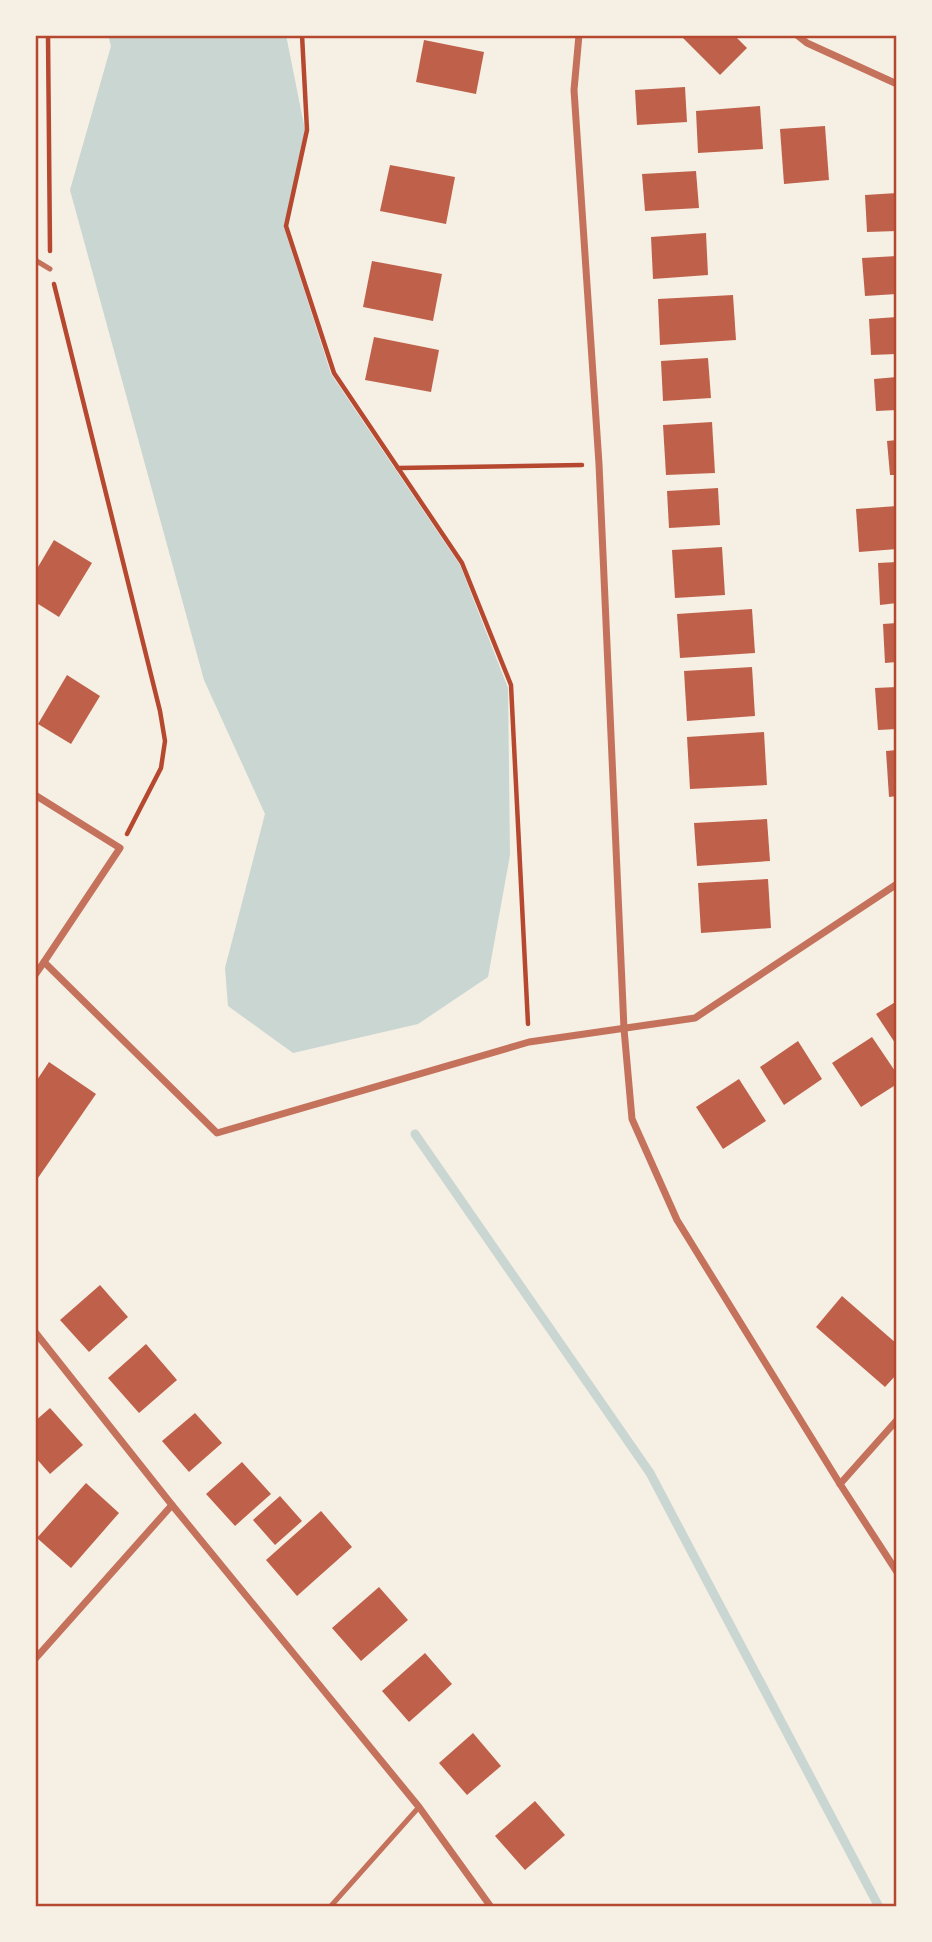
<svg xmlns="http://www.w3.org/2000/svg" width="932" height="1942" viewBox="0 0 932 1942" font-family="'Nunito Sans',sans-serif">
  <rect width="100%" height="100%" fill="#f6efe4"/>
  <path fill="#c9d6d2" d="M108 35H286L305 130 284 227 331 374 460 565 508 688 510 855 488 977 418 1024 293 1053 228 1006 225 968 265 814 204 680 70 190 111 46Z"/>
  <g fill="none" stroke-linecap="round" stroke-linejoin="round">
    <path stroke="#c9d6d2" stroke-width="9" d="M415 1134 650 1473 879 1907"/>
  </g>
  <g fill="#bf614a">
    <path d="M680 35H734L747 48 720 75Z"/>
    <path d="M424 40 484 52 476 94 416 82Z"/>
    <path d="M685 87 687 122 637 125 635 90Z"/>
    <path d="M760 106 763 149 698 153 696 111Z"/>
    <path d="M825 126 829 180 784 184 780 129Z"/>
    <path d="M390 165 455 177 446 224 380 211Z"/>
    <path d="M696 171 699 208 645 211 642 174Z"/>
    <path d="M897 193V231L867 232 865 195Z"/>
    <path d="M706 233 708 275 653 279 651 237Z"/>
    <path d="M897 256V294L865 296 862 258Z"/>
    <path d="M372 261 442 274 433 321 363 307Z"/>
    <path d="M733 295 736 340 660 345 658 299Z"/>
    <path d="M897 317V354L871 355 869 319Z"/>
    <path d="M374 337 439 350 431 392 365 380Z"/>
    <path d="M708 358 711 398 663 401 661 361Z"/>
    <path d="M897 377V410L876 411 874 379Z"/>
    <path d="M712 422 715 473 666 475 663 425Z"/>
    <path d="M897 440V475H890L887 441Z"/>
    <path d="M718 488 720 525 669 528 667 491Z"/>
    <path d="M897 506V549L859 552 856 509Z"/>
    <path d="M54 540 92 563 59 617 35 602V572Z"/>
    <path d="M722 547 725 595 675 598 672 550Z"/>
    <path d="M897 562V603L880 605 878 563Z"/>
    <path d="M752 609 755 653 680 658 677 614Z"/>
    <path d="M897 623V662L885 663 883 624Z"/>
    <path d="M752 667 755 716 687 721 684 671Z"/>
    <path d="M67 675 100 696 71 744 38 724Z"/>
    <path d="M897 687V729L878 730 875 688Z"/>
    <path d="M764 732 767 785 690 789 687 737Z"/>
    <path d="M897 750V796L889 797 886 751Z"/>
    <path d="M767 819 770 861 697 866 694 823Z"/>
    <path d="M768 879 771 928 701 933 698 883Z"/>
    <path d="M897 1001V1046L876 1014Z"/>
    <path d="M872 1037 897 1074V1084L861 1107 832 1063Z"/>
    <path d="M798 1041 822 1079 784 1105 760 1067Z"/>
    <path d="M49 1062 96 1094 38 1178 35 1175V1083Z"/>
    <path d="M739 1079 766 1121 723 1149 696 1107Z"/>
    <path d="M100 1285 128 1317 89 1352 60 1320Z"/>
    <path d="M842 1296 897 1344V1374L885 1387 816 1327Z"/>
    <path d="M146 1344 177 1380 139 1413 108 1378Z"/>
    <path d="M50 1408 83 1445 50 1474 35 1457V1421Z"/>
    <path d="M195 1413 222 1443 189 1472 162 1441Z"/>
    <path d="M242 1462 271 1494 235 1526 206 1494Z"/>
    <path d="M86 1483 119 1513 71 1568 37 1538Z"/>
    <path d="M280 1496 302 1521 275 1545 253 1520Z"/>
    <path d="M321 1511 352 1547 297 1596 266 1560Z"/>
    <path d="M379 1587 408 1620 361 1661 332 1628Z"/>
    <path d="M425 1653 452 1684 409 1722 382 1691Z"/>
    <path d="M473 1733 501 1766 467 1795 439 1763Z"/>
    <path d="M535 1801 565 1835 525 1870 495 1836Z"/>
  </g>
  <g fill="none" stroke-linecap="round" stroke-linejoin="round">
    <g stroke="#b5482f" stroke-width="4.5">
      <path d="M48 35 50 251"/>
      <path d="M302 35 307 130 286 226 334 373 398 468 582 465"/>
      <path d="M54 284 160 711 165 741 161 768 127 834"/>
      <path d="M398 468 462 563 511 685 528 1024"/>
    </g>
    <g stroke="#c5725c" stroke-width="5">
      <path d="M35 260 50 269"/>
      <path d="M330 1907 419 1807"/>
    </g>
    <g stroke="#c5725c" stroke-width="7">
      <path d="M579 35 574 90 599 464 624 1029 632 1119 677 1220 840 1484 897 1572"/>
      <path d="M797 35 807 43 897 84"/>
      <path d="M35 795 120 848 44 962 217 1133 529 1042 695 1018 897 884"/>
      <path d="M35 975 44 962"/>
      <path d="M35 1332 172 1505 419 1807 491 1907"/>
      <path d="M840 1484 897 1420"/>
      <path d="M35 1659 172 1505"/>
    </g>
  </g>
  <rect width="932" height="1942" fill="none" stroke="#f6efe4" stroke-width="74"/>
  <rect x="37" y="37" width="858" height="1868" fill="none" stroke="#b5482f" stroke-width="2.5"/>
</svg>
